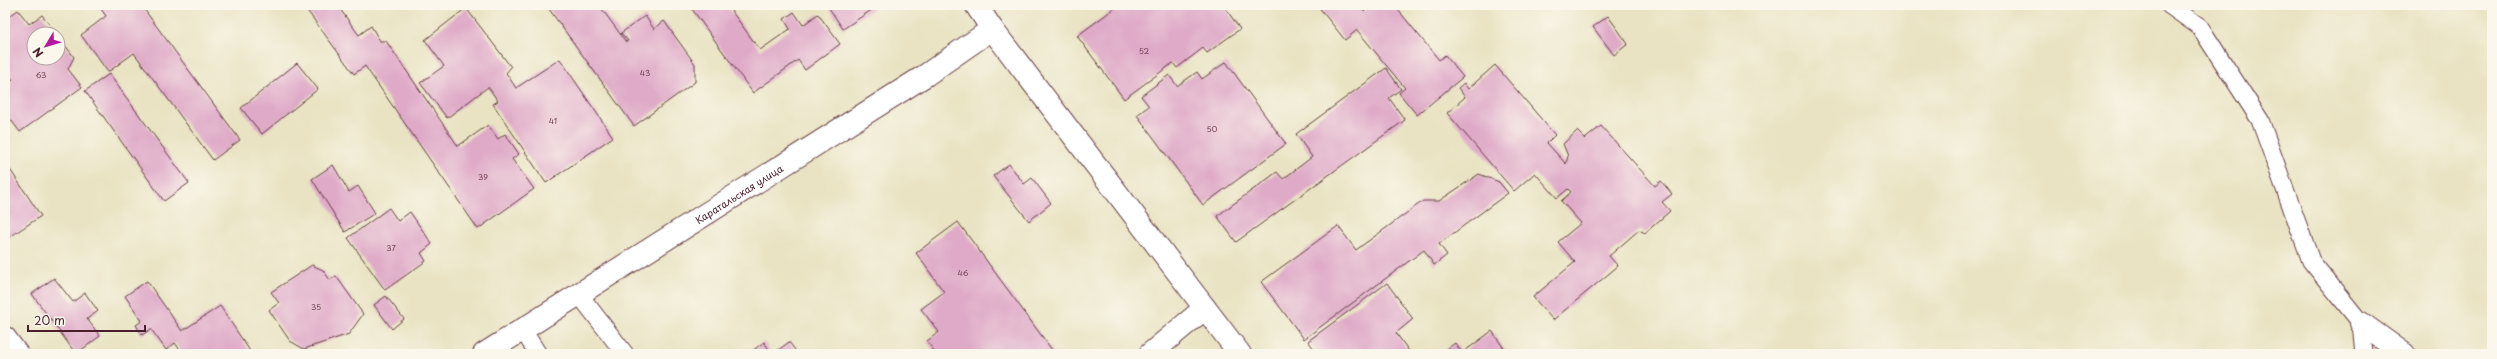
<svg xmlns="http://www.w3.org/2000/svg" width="2497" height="359" viewBox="0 0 2497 359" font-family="'Playpen Sans',sans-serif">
  <rect width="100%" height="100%" fill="#fbf7ec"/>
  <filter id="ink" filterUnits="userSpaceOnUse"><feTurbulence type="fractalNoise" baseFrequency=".025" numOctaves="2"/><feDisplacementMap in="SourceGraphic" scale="8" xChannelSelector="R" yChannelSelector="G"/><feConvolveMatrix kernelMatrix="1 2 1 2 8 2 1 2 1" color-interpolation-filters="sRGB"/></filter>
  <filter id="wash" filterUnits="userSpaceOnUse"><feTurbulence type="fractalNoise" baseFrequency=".012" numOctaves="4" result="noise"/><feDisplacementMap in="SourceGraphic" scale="16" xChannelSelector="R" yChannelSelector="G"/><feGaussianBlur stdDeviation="0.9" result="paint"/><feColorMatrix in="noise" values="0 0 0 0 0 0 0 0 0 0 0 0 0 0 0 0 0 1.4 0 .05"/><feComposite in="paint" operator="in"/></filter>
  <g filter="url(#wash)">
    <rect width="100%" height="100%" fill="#e9e3c3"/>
    <g id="blocks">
      <g fill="#dfaac8">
        <path d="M98 5H141L240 140 213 160 134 53 108 72 81 35 106 16Z"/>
        <path d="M303 5H337L359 35 371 26 380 41H386L458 146 488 125 498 139 505 134 519 154 512 159 534 189 478 229 365 66 354 74Z"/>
        <path d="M546 5H599L626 42 628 41 621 33 645 16 654 29 664 21 695 64V82L634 126Z"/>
        <path d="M689 5H727L760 50 790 29 784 19 794 12 803 25 818 14 840 44 805 70 798 60 753 93Z"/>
        <path d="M827 5H879L843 29Z"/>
        <path d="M1119 5H1223L1240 29 1207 53 1203 48 1177 68 1173 63 1124 99 1077 36Z"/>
        <path d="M1317 5H1359L1364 11 1371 5H1394L1439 60 1445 55 1463 77 1417 115 1399 93 1405 88 1357 30 1345 40Z"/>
        <path d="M466 8 511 67 506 73 516 88 560 59 613 137 546 183 493 104 498 101 488 87 447 118 420 83 444 66 425 40Z"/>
        <path d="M18 10 29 24 42 15 57 34H34V58H58V36L74 57 68 69 82 87 20 132 5 112V86L13 80 5 69V19Z"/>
        <path d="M1608 16 1628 44 1614 55 1593 27Z"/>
        <path d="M1226 62 1286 144 1203 205 1137 115 1149 106 1141 96 1169 75 1177 86 1197 72 1202 79Z"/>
        <path d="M297 63 318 89 262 134 241 108Z"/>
        <path d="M1495 65 1555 135 1547 143 1566 164 1568 156 1563 144 1577 131 1585 139 1601 126 1655 186 1661 181 1672 194 1662 202 1670 211 1645 233 1639 230 1609 256 1618 266 1553 320 1533 297 1575 262 1558 242 1581 223 1561 201 1571 192 1568 189 1557 198 1535 173 1514 191 1447 113 1465 97 1458 88 1464 83 1468 89Z"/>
        <path d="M1386 68 1401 89 1389 98 1405 120 1236 242 1217 216 1277 172 1283 179 1312 157 1296 134Z"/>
        <path d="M109 74 189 183 164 201 85 91Z"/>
        <path d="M5 162 41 216 5 240Z"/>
        <path d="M1009 164 1024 184 1032 178 1051 203 1029 221 993 176Z"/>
        <path d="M333 165 349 192 358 186 375 213 345 232 312 179Z"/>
        <path d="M1479 174 1499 182 1508 193 1439 244 1447 255 1434 265 1424 250 1304 339 1261 282 1338 226 1356 250 1423 201H1439Z"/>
        <path d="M389 208 398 221 410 212 432 244 421 253 426 261 385 290 348 238Z"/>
        <path d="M958 222 1055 354H936L927 341 939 332 921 309 944 292 916 253Z"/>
        <path d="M312 265 323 270 330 280 336 276 363 314 349 334 304 349 290 341 269 310 279 303 271 292Z"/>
        <path d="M54 278 73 302 85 293 98 311 87 319 100 336 76 354 32 294Z"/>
        <path d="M147 281 182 331 220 306 252 354H183L175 343 166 350 151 329 142 335 136 325 142 321 125 296Z"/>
        <path d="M1387 283 1413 319 1396 333 1411 354H1318L1308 341Z"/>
        <path d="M386 296 404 319 392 329 374 305Z"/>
        <path d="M1492 331 1505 350 1499 354H1446L1444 351 1455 343 1462 353Z"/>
        <path d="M764 342 772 354H748Z"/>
        <path d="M789 342 798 354H773Z"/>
      </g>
    </g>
  </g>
  <g filter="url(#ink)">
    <use href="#blocks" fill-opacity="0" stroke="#623c42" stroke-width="1"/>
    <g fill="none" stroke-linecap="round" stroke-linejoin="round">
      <g stroke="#623c42" stroke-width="19">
        <g id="lane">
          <path d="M2169 5 2200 27 2260 120 2311 261 2361 323 2364 354"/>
          <path d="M578 293 625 354"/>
          <path d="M523 330 538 354"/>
        </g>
      </g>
      <g stroke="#623c42" stroke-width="24">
        <g id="street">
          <path d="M976 5 992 29 1240 354"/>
          <path d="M2361 323 2404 354"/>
          <path d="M5 338 17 354"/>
          <path id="s1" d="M484 354 926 75 992 29"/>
          <path d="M1150 354 1205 308"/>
        </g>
      </g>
      <use href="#lane" stroke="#fff" stroke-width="17"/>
      <use href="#street" stroke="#fff" stroke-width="22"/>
    </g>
  </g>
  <g text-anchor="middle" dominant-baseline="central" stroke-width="3" stroke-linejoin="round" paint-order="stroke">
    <g font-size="8" fill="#6f4252">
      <text x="1144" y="51">52</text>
      <text x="645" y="73">43</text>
      <text x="41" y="75">63</text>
      <text x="553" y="121">41</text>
      <text x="1212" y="129">50</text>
      <text x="483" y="177">39</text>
      <text x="391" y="248">37</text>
      <text x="963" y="273">46</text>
      <text x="316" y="307">35</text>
    </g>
    <g font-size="10" fill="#4a1f2b" stroke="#fbf7ec">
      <text stroke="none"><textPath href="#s1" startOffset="301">Каратальская улица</textPath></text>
    </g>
  </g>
  <rect width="2497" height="359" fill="none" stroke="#fbf7ec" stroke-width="20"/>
  <g transform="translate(46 46) rotate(232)"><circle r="19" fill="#fbf7ec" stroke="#b4a19f"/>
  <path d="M0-3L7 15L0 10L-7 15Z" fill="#b5179e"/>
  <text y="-6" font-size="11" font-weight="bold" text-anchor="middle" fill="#4a1f2b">N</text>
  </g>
  <path d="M28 325v6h117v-6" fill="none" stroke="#4a1f2b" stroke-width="2"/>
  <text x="34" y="325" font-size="12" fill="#4a1f2b" stroke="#fbf7ec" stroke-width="3" paint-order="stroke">20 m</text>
</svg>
